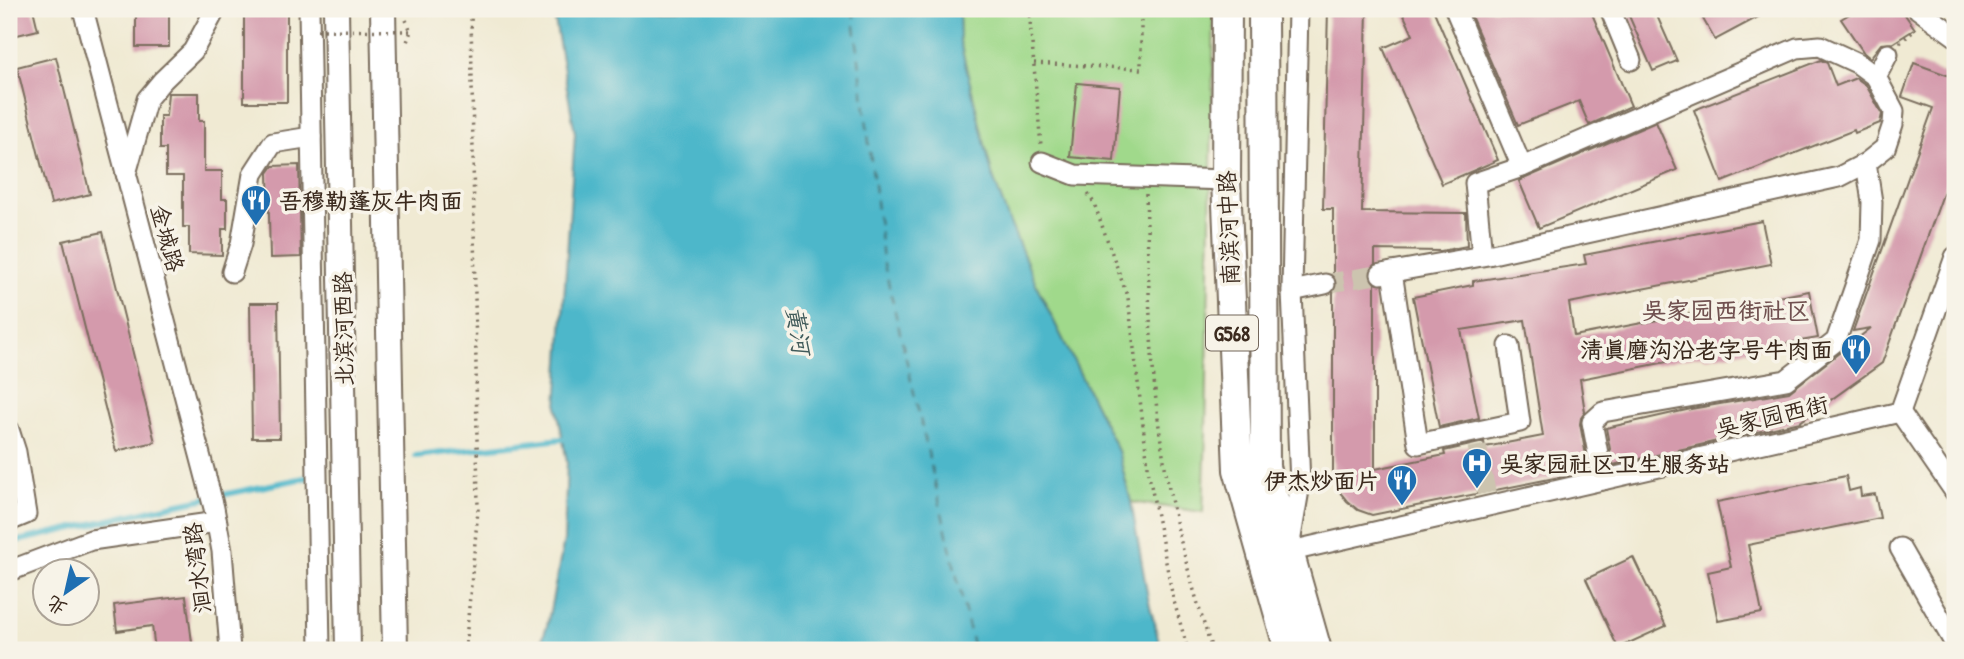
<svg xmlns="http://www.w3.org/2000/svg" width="1964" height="659" viewBox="0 0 1964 659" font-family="'Patrick Hand','LXGW WenKai TC',sans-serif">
  <rect width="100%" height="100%" fill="#f7f3e8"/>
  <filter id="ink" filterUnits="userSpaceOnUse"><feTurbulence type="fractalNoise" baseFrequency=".0143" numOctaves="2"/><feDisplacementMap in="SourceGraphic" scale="14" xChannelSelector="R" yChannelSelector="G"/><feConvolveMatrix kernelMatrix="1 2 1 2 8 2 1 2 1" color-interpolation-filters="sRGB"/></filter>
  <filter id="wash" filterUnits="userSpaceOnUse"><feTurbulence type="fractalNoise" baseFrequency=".00686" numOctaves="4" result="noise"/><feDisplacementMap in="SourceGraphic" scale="28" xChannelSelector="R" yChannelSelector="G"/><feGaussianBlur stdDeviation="1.57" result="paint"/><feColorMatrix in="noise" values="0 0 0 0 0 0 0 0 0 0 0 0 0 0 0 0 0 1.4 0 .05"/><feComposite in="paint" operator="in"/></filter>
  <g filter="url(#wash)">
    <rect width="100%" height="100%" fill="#f0ead3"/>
    <path fill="#a0d98b" stroke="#6e8254" stroke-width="2" d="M959 9H1214L1206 433 1203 512 1131 502 1118 451 1039 291 1009 221 992 175 960 42Z"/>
    <path fill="#4db7ca" stroke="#447074" stroke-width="2" d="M553 9H959L960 42 992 174 1009 221 1039 291 1118 451 1131 502 1148 598 1161 650H538L547 626 564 541 567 462 557 407 575 133Z"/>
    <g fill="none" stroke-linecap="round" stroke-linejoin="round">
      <g stroke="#4db7ca" stroke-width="6">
        <path d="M416 456 570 438"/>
        <path d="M9 543 174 505 309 477"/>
      </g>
      <path stroke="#415b5a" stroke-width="2" stroke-dasharray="9 7" stroke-linecap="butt" d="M853 9 883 260 974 650"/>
    </g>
    <g id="blocks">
      <g fill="#d49aac">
        <path d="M9 9H33L38 30 9 37Z"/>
        <rect x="136" y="9" width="33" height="38"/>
        <rect x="244" y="9" width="43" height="93"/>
        <path d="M1328 9H1367L1362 212 1466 213 1467 246 1441 251 1375 250V264L1370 269 1369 275 1375 284V469L1445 455 1444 451 1484 442 1485 447 1543 436 1525 320 1461 330 1479 418 1439 427 1413 297 1473 285V281L1586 264 1584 255 1762 221 1771 264 1569 303 1574 336 1809 291 1818 338 1703 358 1702 355 1580 379 1585 412 1581 418 1580 424 1589 471 1372 515 1358 510 1347 501 1338 490 1333 476V293L1337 282 1333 275V209H1323Z"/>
        <path d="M1401 9H1433L1498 160 1442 184 1383 48 1413 35Z"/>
        <path d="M1468 9H1590L1631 106 1589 125 1579 101 1518 125Z"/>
        <path d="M1626 9H1654L1677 61 1653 71Z"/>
        <path d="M1721 9H1773L1715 40 1703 19Z"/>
        <path d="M1858 9H1901L1915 29 1893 43 1881 44 1870 58 1864 53 1841 19Z"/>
        <path d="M56 57 90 194 51 204 17 67Z"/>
        <path d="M1821 60 1827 63 1836 86 1856 78 1866 85 1882 114 1880 123 1855 133 1854 130 1722 182 1694 110Z"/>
        <path d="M1914 63 1955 78V161L1882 363 1800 422 1613 465 1606 428 1691 409 1789 392 1871 328 1853 331 1933 108 1902 97Z"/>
        <path d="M1077 83 1120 87 1114 161 1070 157Z"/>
        <path d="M168 93H199V121H204V171H222V199H227V229H222V255L189 254V227H183V176H166V149H160V116H166Z"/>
        <path d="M1656 122 1677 170 1539 228 1519 181Z"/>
        <path d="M299 165 301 257 270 258 268 173 273 166Z"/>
        <path d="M103 232 155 442 116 451 63 241Z"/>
        <path d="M250 303H278L280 438H252Z"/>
        <path d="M1846 476 1849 491 1860 488 1861 496 1875 494 1880 518 1748 545 1762 613 1718 621 1708 572 1731 567 1717 502Z"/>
        <path d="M1633 557 1666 626 1618 648 1586 579Z"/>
        <path d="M186 596 193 650H155L152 626 117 631 114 605Z"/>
      </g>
    </g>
  </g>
  <g filter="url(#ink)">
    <use href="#blocks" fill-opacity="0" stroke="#7a6d5d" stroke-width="2"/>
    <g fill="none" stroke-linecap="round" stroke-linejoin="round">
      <g stroke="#ccc4af" stroke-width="19" stroke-dasharray="19 10" stroke-linecap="butt">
        <path d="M1325 284 1381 274"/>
        <path d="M1477 446 1487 496"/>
      </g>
      <g stroke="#7a6d5d" stroke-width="23">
        <g id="minor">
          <path d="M83 9 214 508 222 551 230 650"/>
          <path d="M309 9 320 650"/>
          <path d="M1455 9 1522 167"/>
          <path d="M1610 9 1631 60"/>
          <path d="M1918 9 1955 36"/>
          <path d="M1876 77 1888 54"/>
          <path d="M1042 162 1075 175 1226 180"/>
          <path d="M126 174 147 99 162 81 193 51 213 14 211 9"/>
          <path d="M232 272 241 244 253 174 273 143 311 137"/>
          <path d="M1392 272 1418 444 1520 422 1509 346"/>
          <path d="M1381 274 1488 255 1839 177 1866 163 1885 148 1893 124 1894 111 1876 77 1857 63 1820 46 1797 48 1522 167 1475 183 1482 256"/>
          <path d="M1292 291 1325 284"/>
          <path d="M1900 412 1955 492"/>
          <path d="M9 430 16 452 26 514 9 521"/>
          <path d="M1603 480 1592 422 1603 412 1786 380 1836 341 1871 240 1872 202 1866 163"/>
          <path d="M1290 543 1300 484 1292 291 1298 9"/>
          <path d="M1900 548 1955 644"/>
          <path d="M1278 554 1900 412 1955 257"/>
          <path d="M9 571 91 540 217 522"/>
        </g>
      </g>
      <g stroke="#7a6d5d" stroke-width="28">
        <g id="major">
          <path d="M336 9 348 650"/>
          <path d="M383 9 395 650"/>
        </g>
      </g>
      <g stroke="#7a6d5d" stroke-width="32">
        <g id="highway">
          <path d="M1227 9 1226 180 1238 470 1289 650"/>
          <path d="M1263 9 1265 467 1317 650"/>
        </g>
      </g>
      <g stroke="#7a6d5d" stroke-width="3.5" stroke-dasharray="2 5" stroke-linecap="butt">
        <path d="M1029 9 1041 146"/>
        <path d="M406 20 411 31 407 42"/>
        <path d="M1900 43 1915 30"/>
        <path d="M1034 63 1141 69V9"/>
        <path d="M1088 194 1094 203 1128 298 1149 475 1173 598 1188 650"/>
        <path d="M1146 194C1149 281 1149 368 1163 454 1173 521 1192 586 1212 650"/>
        <path d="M465 650 478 510 471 9"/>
      </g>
      <use href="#minor" stroke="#fff" stroke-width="19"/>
      <use href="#major" stroke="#fff" stroke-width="24"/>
      <use href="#highway" stroke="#fff" stroke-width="28"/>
      <path stroke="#7a6d5d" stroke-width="3.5" stroke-dasharray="2 5" stroke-linecap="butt" d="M317 30 411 31"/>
    </g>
  </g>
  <defs>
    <g id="restaurant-pin" transform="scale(1.575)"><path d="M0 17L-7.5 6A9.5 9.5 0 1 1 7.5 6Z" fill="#1f6fb2" stroke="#f7f3e8"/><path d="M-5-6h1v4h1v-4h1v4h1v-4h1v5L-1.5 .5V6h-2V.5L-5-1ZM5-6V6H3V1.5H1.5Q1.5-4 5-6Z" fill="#fff"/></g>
    <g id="hospital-pin" transform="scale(1.575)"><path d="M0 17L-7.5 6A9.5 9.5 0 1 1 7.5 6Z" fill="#1f6fb2" stroke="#f7f3e8"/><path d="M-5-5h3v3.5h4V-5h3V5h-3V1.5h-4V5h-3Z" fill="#fff"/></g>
  </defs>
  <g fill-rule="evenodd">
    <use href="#restaurant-pin" x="256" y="200"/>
    <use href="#restaurant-pin" x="1856" y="349"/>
    <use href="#hospital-pin" x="1477" y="463"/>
    <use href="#restaurant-pin" x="1402" y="480"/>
  </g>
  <g text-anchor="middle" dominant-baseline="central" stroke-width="7" stroke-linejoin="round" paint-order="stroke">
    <rect fill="#f7f3e8" stroke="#73665b" stroke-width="2" x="1206" y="315.5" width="52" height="35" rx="5"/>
    <g font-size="21" font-weight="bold" fill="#3b2a1e">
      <text x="1232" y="333">G568</text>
    </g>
    <g font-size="23" font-weight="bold" fill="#3b2a1e" stroke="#f7f3e8" text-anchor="start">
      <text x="279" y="200">吾穆勒蓬灰牛肉面</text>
      <text x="1833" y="349" text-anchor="end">清真磨沟沿老字号牛肉面</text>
      <text x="1500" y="463">吴家园社区卫生服务站</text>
      <text x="1379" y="480" text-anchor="end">伊杰炒面片</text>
    </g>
    <g font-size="23" fill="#3b2a1e" stroke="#f7f3e8">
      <text transform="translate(1228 228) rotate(-92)">南滨河中路</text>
      <text transform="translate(168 238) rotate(75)">金城路</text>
      <text transform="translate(343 329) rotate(-91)">北滨河西路</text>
      <text transform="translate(1772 416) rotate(-13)">吴家园西街</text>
      <text transform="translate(197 568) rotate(-97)">洄水湾路</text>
    </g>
    <g font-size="24" font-weight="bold" fill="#715150" stroke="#f7f3e8">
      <text x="1726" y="310">吴家园西街社区</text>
    </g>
    <g font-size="24" font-style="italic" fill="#415b5a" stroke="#f7f3e8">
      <text transform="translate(799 330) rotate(81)">黄河</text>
    </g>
  </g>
  <rect width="1964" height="659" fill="none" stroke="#f7f3e8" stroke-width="35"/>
  <g transform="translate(66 592) rotate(214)"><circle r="33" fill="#f7f3e8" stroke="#aca397" stroke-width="2"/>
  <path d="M0-5L12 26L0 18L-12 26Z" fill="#1f6fb2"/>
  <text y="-10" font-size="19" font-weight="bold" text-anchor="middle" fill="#3b2a1e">北</text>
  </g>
</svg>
